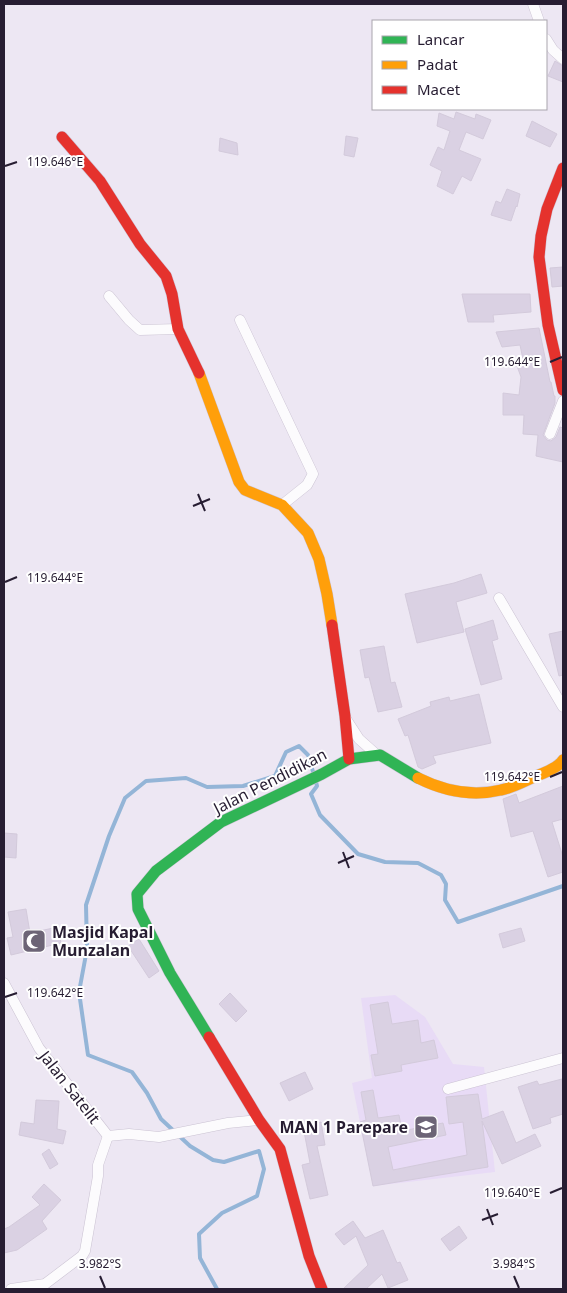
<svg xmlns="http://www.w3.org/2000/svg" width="567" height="1293" viewBox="0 0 567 1293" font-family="'Noto Sans',sans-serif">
  <rect width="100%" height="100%" fill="#ede7f3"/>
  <path fill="#e8dbf6" d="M395 995 425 1017 453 1064 484 1067 495 1172 373 1186 352 1083 372 1078 361 998Z"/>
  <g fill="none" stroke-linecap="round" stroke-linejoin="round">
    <g stroke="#94b5d7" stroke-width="4">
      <path d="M316 782 317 786 311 794 320 815 358 854 385 862 418 863 441 875 446 884 445 900 458 922 563 886"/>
      <path d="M217 1289 200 1258 199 1234 222 1213 257 1196 264 1169 259 1151 224 1162 213 1160 190 1146 161 1119 147 1093 132 1072 88 1055 79 992 87 949 86 905 109 836 125 798 146 781 186 778 207 787 243 786 275 776 286 752 299 746 308 755 314 775"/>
    </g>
  </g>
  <g fill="#dad1e3" stroke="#d3cadb">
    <path d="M555 61 563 66V82L548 76Z"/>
    <path d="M456 112 475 119 476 114 491 120 483 139 466 132 459 150 481 159 471 181 462 176 453 194 437 186 442 171 430 165 438 147 444 150 450 131 437 126 439 113 454 119Z"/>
    <path d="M532 121 557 134 550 147 526 136Z"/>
    <path d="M346 136 358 138 354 157 344 155Z"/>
    <path d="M220 138 237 143 238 155 219 151Z"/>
    <path d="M507 189 520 194 517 207 516 206 511 221 491 215 496 201 501 203Z"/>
    <path d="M563 267V286L552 287 550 268Z"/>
    <path d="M462 294H530L531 312 493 315 494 322H468Z"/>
    <path d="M539 328 550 382H551L554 396H555V403L543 435 547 440 551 441 556 437 560 427 563 428V462L536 456 538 435 523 434 524 415H503V393L519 395 521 377 517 366 524 364 520 345 502 347 496 332Z"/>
    <path d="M481 574 487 593 456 602 464 632 417 643 405 594 454 583Z"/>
    <path d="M493 620 498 639 492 641 502 679 481 685 465 629Z"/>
    <path d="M563 631V675L559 676 549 634Z"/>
    <path d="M384 646 391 683 395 682 402 707 378 712 369 677 365 678 360 650Z"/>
    <path d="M479 694 491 743 433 756 436 763 422 769 418 767 408 735 405 736 398 719 431 706 430 702 449 697 450 701Z"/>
    <path d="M563 786V819L552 822 563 857V872L548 877 533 831 511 837 503 799 516 794 519 803Z"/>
    <path d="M4 833 17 834 16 858 4 857Z"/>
    <path d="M26 909 30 933 58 927 61 943 11 955 7 938 13 937 8 912Z"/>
    <path d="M521 928 525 941 503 948 499 934Z"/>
    <path d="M139 939 159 971 149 978 128 946Z"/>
    <path d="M230 993 247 1011 236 1022 219 1004Z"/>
    <path d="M388 1002 392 1024 418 1020 421 1043 434 1040 438 1058 401 1065 402 1071 375 1076 371 1055 378 1054 370 1005Z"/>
    <path d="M305 1072 313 1089 289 1101 280 1083Z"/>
    <path d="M562 1079 563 1114 550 1118 551 1123 533 1129 518 1087 537 1081 539 1085Z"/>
    <path d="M373 1090 378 1118 399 1115 402 1131 443 1123 446 1135 388 1147 393 1170 467 1155 463 1122 449 1124 446 1097 478 1094 482 1119 503 1111 516 1143 535 1134 541 1146 502 1164 482 1121 488 1167 373 1186 360 1122 366 1120 361 1092Z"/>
    <path d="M36 1100 59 1101 57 1129 66 1131 63 1144 19 1135 21 1122 34 1124Z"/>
    <path d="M321 1122 325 1145 317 1146 328 1195 310 1199 302 1165 310 1163 303 1126Z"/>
    <path d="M49 1149 58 1164 50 1169 42 1154Z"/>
    <path d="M44 1184 61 1200 42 1221 47 1229 17 1250 4 1253V1229L9 1227 40 1205 32 1197Z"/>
    <path d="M353 1221 365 1238 383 1230 397 1263 400 1262 408 1280 388 1288 382 1274 366 1289H343L368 1265 356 1236 344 1245 335 1234Z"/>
    <path d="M459 1226 467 1238 450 1251 441 1239Z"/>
  </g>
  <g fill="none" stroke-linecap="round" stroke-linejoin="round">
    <g stroke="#cbc3d3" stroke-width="11">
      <g id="street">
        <path d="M533 4 539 21"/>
        <path d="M546 39 553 50 563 59"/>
        <path d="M109 296 129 320 140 330 178 329"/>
        <path d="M240 320 313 474 307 485 282 505"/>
        <path d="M550 434 563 401"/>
        <path d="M499 598 563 707"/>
        <path d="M346 719 359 739 377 755"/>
        <path d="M4 983 39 1048 108 1136 129 1134 159 1137 228 1123 259 1120"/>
        <path d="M448 1089 563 1058"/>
        <path d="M11 1289 45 1284 82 1256 85 1251 98 1176V1165L108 1136"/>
      </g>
    </g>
    <g stroke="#cbc3d3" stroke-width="12">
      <path id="fast" d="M209 1037 170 973 138 909 137 894 156 871 221 822 322 774 349 759 380 755 418 778"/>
    </g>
    <g stroke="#cbc3d3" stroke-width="12">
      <g id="slow">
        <path d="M199 373 239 482 245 490 282 505 308 533 319 559 327 594 332 625"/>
        <path d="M418 778C444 791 472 797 501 790 512 788 523 782 534 777 543 773 557 769 563 760"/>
      </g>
    </g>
    <g stroke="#cbc3d3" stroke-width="12">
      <g id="jam">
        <path d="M62 137 100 181 140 244 166 276 172 294 178 329 199 373"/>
        <path d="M563 168 547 209 541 236 539 257 548 325 563 390"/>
        <path d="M332 625 345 716 349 759"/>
        <path d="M209 1037 259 1120 280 1149 309 1256 322 1289"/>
      </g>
    </g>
    <use href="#street" stroke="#fcfbfd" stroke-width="10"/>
    <use href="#fast" stroke="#30b455" stroke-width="11"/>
    <use href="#slow" stroke="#ff9f0a" stroke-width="11"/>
    <use href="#jam" stroke="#e5322d" stroke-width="11"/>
  </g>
  <path fill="none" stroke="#271d32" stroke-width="2" d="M5 166 17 162M550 362 562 357M198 494 205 511M193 506 210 499M5 582 17 577M550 777 562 772M343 852 349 868M338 863 354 856M5 997 17 993M550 1193 562 1188M487 1209 493 1225M482 1220 498 1214M100 1276 105 1288M514 1276 519 1288"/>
  <defs>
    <g id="mosque-square" transform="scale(1.25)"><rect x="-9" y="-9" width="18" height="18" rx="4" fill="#6c6476" stroke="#fff"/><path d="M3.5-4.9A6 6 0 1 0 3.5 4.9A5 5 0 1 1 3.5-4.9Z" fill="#fff"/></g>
    <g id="school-square" transform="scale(1.25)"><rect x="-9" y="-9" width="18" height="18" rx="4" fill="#6c6476" stroke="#fff"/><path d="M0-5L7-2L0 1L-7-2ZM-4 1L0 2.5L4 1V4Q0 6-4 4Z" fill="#fff"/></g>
  </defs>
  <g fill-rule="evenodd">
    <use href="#mosque-square" x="34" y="941"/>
    <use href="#school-square" x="426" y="1127"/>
  </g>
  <g text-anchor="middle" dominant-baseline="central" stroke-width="4" stroke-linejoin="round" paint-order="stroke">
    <g font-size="16" fill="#271d32" stroke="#fff">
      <text transform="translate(270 781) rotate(-27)">Jalan Pendidikan</text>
      <text transform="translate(70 1087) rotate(52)">Jalan Satelit</text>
    </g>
    <g font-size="16" font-weight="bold" fill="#271d32" stroke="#fff" text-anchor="start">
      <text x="52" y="932">Masjid Kapal<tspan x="52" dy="18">Munzalan</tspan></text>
      <text x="408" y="1127" text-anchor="end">MAN 1 Parepare</text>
    </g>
  </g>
  <g font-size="12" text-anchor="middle" fill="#271d32" stroke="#fff" stroke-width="4" stroke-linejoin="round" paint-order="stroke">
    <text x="55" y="166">119.646°E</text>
    <text x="512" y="366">119.644°E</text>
    <text x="55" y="582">119.644°E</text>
    <text x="512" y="781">119.642°E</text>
    <text x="55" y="997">119.642°E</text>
    <text x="512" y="1197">119.640°E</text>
    <text x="100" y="1268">3.982°S</text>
    <text x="514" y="1268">3.984°S</text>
  </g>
  <rect width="567" height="1293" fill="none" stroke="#271d32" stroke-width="10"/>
  <rect x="372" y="20" width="175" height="90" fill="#ffffff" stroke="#a9a5ad"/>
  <rect x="382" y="36" width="25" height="8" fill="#30b455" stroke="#a9a5ad"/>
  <text x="417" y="45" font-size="15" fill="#271d32">Lancar</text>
  <rect x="382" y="61" width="25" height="8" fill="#ff9f0a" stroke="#a9a5ad"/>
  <text x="417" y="70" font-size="15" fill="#271d32">Padat</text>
  <rect x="382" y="86" width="25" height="8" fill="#e5322d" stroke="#a9a5ad"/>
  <text x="417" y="95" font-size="15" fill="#271d32">Macet</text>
</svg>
